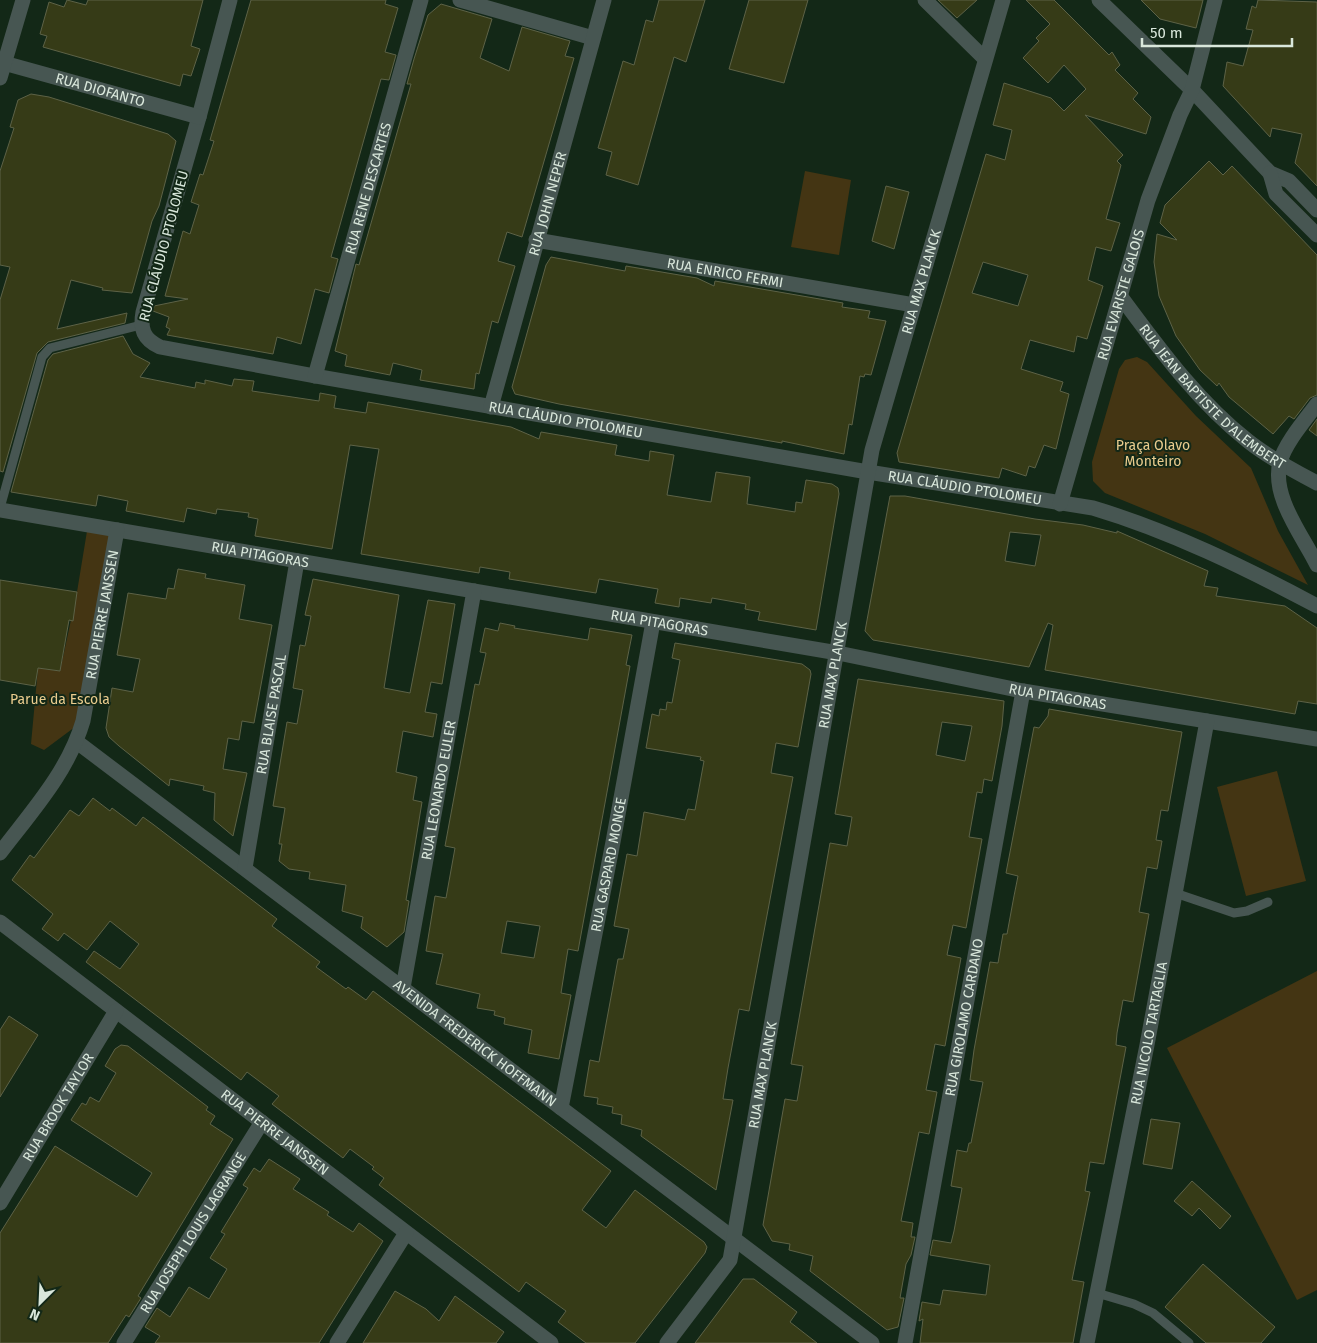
<svg xmlns="http://www.w3.org/2000/svg" width="1317" height="1343" viewBox="0 0 1317 1343" font-family="'Fira Sans',sans-serif">
  <rect width="100%" height="100%" fill="#132817"/>
  <g fill="#443513">
    <path d="M805 171 851 180 839 255 791 247Z"/>
    <path d="M1137 357 1147 362 1196 416 1251 468 1278 531 1308 585 1205 534 1105 493 1093 481 1092 462 1119 369 1125 360Z"/>
    <path d="M88 525 117 530 83 721 44 750 31 744 38 668 60 671 77 592Z"/>
    <path d="M1277 771 1306 881 1246 896 1217 787Z"/>
    <path d="M1317 971V1290L1297 1300 1167 1048Z"/>
  </g>
  <g fill="#363b17" stroke="#5d6247" fill-rule="evenodd">
    <path d="M67 0 86 5 88 0H203L191 46 200 49 191 76 183 74 180 86 43 47 47 36 40 34 49 2 64 7Z"/>
    <path d="M251 0H386L385 4 398 8 385 52 396 55 389 80 381 79 375 100 331 257 338 259 329 293 315 289 301 344 277 337 273 354 167 335 170 329 166 327 169 317 153 311 154 306 188 299 165 296 183 231 190 234 199 205 191 202 200 174 203 175 214 141 210 140Z"/>
    <path d="M659 0H705L686 62 674 57 638 185 606 175 612 152 598 148 623 61 634 65 646 20 653 22Z"/>
    <path d="M749 0H808L784 83 729 69Z"/>
    <path d="M938 0H977L957 18Z"/>
    <path d="M1026 0H1054L1109 55 1112 52 1120 65 1115 70 1138 93 1133 99 1151 117 1146 134 1085 115 1123 155 1117 161 1121 165 1106 219 1120 223 1111 251 1096 247 1088 280 1103 286 1087 339 1077 336 1074 352 1030 340 1021 369 1063 382 1060 391 1069 394 1056 449 1044 445 1035 468 1029 466 1026 476 1002 468 999 478 899 462 897 453 986 154 1005 160 1012 130 993 125 1004 83 1051 98 1064 111 1086 89 1064 65 1048 83 1023 58 1039 41 1036 38 1050 24ZM983 262 1028 275 1018 306 972 293Z"/>
    <path d="M1141 0H1203L1196 28 1160 19Z"/>
    <path d="M1258 0 1317 2V186L1295 163 1302 134 1272 128 1270 137 1223 86 1227 62 1243 66 1253 30 1246 29 1252 6 1256 8Z"/>
    <path d="M441 4 492 19 480 58 509 71 522 27 570 41 565 56 574 58 522 237 507 232 498 261 515 266 498 323 492 321 479 374 476 373 474 389 420 380 422 370 393 363 390 375 345 366 347 355 335 351 356 264 359 265 411 84H407L414 59 428 15Z"/>
    <path d="M31 94 49 97 139 125 168 134 176 141 159 206 152 221 132 293 102 290 103 288 71 280 57 329 127 313 125 323 48 342 37 353 3 472 0 471V300L10 267 0 265V171L14 128 10 127 18 100Z"/>
    <path d="M1209 161 1223 175 1232 166 1317 255V395L1310 398 1294 419 1289 416 1273 434 1229 397 1219 383 1217 386 1200 370 1176 336 1159 296 1154 262 1157 234 1177 240 1160 223 1165 205Z"/>
    <path d="M886 186 909 192 894 249 872 241Z"/>
    <path d="M551 257 625 271 626 266 697 278 714 286 715 281 843 303 842 307 870 311 868 318 886 321 871 375 865 374 864 377 860 376 852 425 849 424 844 454 782 441V443L559 404 515 394 512 387 546 265Z"/>
    <path d="M123 336 133 354 150 363 140 377 195 388 196 382 205 384V380L232 386 234 379 254 381 252 391 319 401 320 393 336 396 334 408 366 413 368 402 511 427 539 439 541 432 617 445 615 455 649 461 650 451 674 455 667 495 711 502 716 472 750 477 747 504 795 512 796 502 802 503 806 480 832 484 838 488 839 494 816 630 758 620 760 612 745 609 746 604 712 598 711 603 680 598 679 607 655 603 658 589 599 579 596 593 509 579 510 572 480 567 479 573 361 554 379 449 350 445 332 549 255 536 258 519 248 517 249 513 217 509 216 514 187 508 184 522 126 511 128 501 98 495 96 506 11 492 48 360 53 354Z"/>
    <path d="M1317 419V436L1309 430Z"/>
    <path d="M890 496H905L1035 519 1083 525 1117 533V531L1208 571 1204 586 1218 588 1216 596 1285 606 1317 628V704L1298 701 1295 714 1045 670 1053 625 1048 623 1029 667 873 640 865 631ZM1010 532 1041 535 1035 566 1005 561Z"/>
    <path d="M178 569 206 574 205 578 245 585 239 619 272 625 254 723 242 721 239 740 228 738 223 769 247 773 233 836 214 820 215 793 203 790 204 786 170 779 169 786 119 746 109 737 106 728 112 688 133 692 140 659 117 655 128 593 166 599 168 588 174 589Z"/>
    <path d="M313 579 399 595 384 688 410 693 428 600 455 604 442 684 431 682 425 712 437 714 433 737 403 731 396 772 417 777 413 800 422 802 406 900 409 901 404 932 387 947 361 928 363 917 342 911 346 885 309 879 310 872 289 869 279 861 282 844H279L285 808 273 806 287 722 297 724 303 690 293 688 300 645 305 646 311 616 305 615Z"/>
    <path d="M0 580 77 592 73 621 69 620 60 671 38 668 35 686 0 680Z"/>
    <path d="M500 623 515 626 514 628 588 640 590 628 632 635 626 665 630 666 578 951 568 949 561 993 571 995 559 1059 528 1053 532 1030 504 1024 505 1018 494 1015 495 1011 477 1008 480 994 436 984 443 954 426 951 435 896 446 898 455 848 445 846 475 684 479 685 486 653 480 652 485 628 498 631ZM507 921 540 926 534 958 501 953Z"/>
    <path d="M675 643 802 664 810 670 811 674 798 747 776 743 771 773 793 777 749 1011 739 1009 728 1068 723 1099 733 1100 716 1190 641 1136 642 1130 621 1124 622 1115 612 1113 613 1107 597 1104 598 1098 584 1096 590 1060 599 1062 618 959H623L629 929 614 926 627 854 637 856 644 812 685 820 688 809 695 810 704 761 700 760 701 757 646 748 652 714 659 716 660 709 666 710 667 702 672 703 680 660 672 658Z"/>
    <path d="M858 679 1004 701 1002 726 992 781 984 779 982 793 977 792 969 837 982 839 966 928 953 925 947 955 961 958 945 1046 935 1044 926 1090 937 1092 929 1134 919 1132 901 1221 913 1223 911 1237H915L911 1255 906 1264 900 1298H904L898 1327 887 1330 810 1271 813 1256 789 1250 790 1244 772 1241 763 1225 785 1099 797 1101 803 1066 791 1064 830 843 847 846 852 817 835 814ZM942 722 972 726 965 761 936 755Z"/>
    <path d="M1049 709 1182 732 1168 811 1161 810 1156 840 1162 841 1157 869 1147 867 1139 912 1149 914 1133 1002 1123 1000 1117 1033 1116 1045 1126 1047 1104 1164 1090 1162 1085 1191 1090 1192 1072 1280 1084 1282 1073 1343H920L923 1319 919 1321 922 1302 940 1305 943 1290 986 1295 990 1265 930 1255 933 1240 951 1243 954 1231 962 1188 951 1186 957 1150 967 1152 969 1143H971L983 1082 970 1080 974 1050 990 962 998 963 1003 934H1007L1014 896 1018 876 1006 873 1034 727 1039 728 1048 716Z"/>
    <path d="M93 798 110 811 112 808 136 826 143 817 154 825 277 919 272 926 320 962 316 967 346 989 348 987 366 1000 373 991 611 1171 582 1210 606 1228 635 1190 704 1242 707 1247 705 1253 635 1343H586L558 1322 566 1311 526 1282 519 1292 379 1185 384 1178 372 1169 374 1167 350 1149 343 1158 272 1104 279 1096 247 1072 241 1080 86 962 94 951 120 969 139 944 110 921 87 950 64 933 58 941 42 929 53 914 12 880 30 855 34 858 70 810 79 816Z"/>
    <path d="M9 1016 38 1035 0 1097V1030Z"/>
    <path d="M121 1045 128 1046 208 1107 206 1110 215 1116 210 1124 233 1139 138 1296 141 1298 129 1317 126 1315 108 1343H0V1233L55 1146 137 1197 152 1173 71 1120 82 1103 86 1105 90 1097 99 1102 116 1073 105 1066 115 1049Z"/>
    <path d="M1151 1119 1180 1123 1172 1169 1143 1164Z"/>
    <path d="M269 1159 300 1179 293 1189 329 1212 327 1215 353 1232 359 1223 383 1241 319 1343H155L160 1336 145 1327 157 1308 170 1317 189 1287 209 1299 227 1269 210 1258 225 1234 221 1232 248 1188 243 1185 254 1168 260 1172Z"/>
    <path d="M1192 1181 1231 1216 1220 1229 1199 1208 1192 1216 1174 1201Z"/>
    <path d="M1203 1264 1275 1327 1261 1343H1206L1165 1307Z"/>
    <path d="M743 1279H754L797 1312 790 1322 817 1343H695Z"/>
    <path d="M395 1291 426 1309 439 1321 455 1296 504 1332 496 1343H363Z"/>
  </g>
  <g fill="none" stroke-linecap="round" stroke-linejoin="round">
    <g stroke="#475652" stroke-width="9">
      <path d="M0 508 42 357 50 348 141 325"/>
      <path d="M1175 893 1234 913 1247 911 1268 902"/>
      <path d="M1097 1293 1134 1304 1153 1313 1189 1343"/>
    </g>
    <g stroke="#475652" stroke-width="15">
      <path id="s1" d="M230 0 199 117 143 312C140 329 143 339 160 347L315 376 868 472 1093 508C1170 531 1246 568 1317 606"/>
      <path d="M460 0 593 38"/>
      <path d="M925 0 985 59"/>
      <path d="M1099 0 1192 90 1270 173 1289 181 1317 210"/>
      <path id="s2" d="M0 62 199 117"/>
      <path d="M0 78 23 0"/>
      <path d="M1270 173 1276 194 1317 235"/>
      <path id="s3" d="M536 240 914 305"/>
      <path id="s4" d="M1121 297C1159 348 1197 401 1248 441 1268 457 1294 471 1317 483"/>
      <path id="s5" d="M315 376 421 0"/>
      <path d="M1317 404C1305 420 1285 443 1280 462 1271 497 1303 536 1317 565"/>
      <path id="s6" d="M491 407 604 0"/>
      <path id="s7" d="M1060 504 1148 200 1180 115 1192 90 1215 0"/>
      <path id="s8" d="M0 510 838 653 1023 691 1317 739"/>
      <path id="s9" d="M77 742 872 1343"/>
      <path id="s10" d="M0 853C32 811 68 772 83 721L117 530"/>
      <path id="s11" d="M245 868 297 561"/>
      <path id="s12" d="M0 922 551 1343"/>
      <path id="s13" d="M403 988 474 591"/>
      <path id="s14" d="M561 1108 613 842 653 622"/>
      <path id="s15" d="M0 1203 116 1011"/>
      <path id="s16" d="M124 1343 262 1122"/>
      <path d="M337 1343 406 1233"/>
      <path id="s17" d="M667 1343 730 1260 872 450 1003 0"/>
      <path id="s18" d="M905 1343 1023 691"/>
      <path id="s19" d="M1087 1343 1147 1045 1207 721"/>
    </g>
  </g>
  <g text-anchor="middle" dominant-baseline="central" stroke-width="4" stroke-linejoin="round" paint-order="stroke">
    <g font-size="14" fill="#d9e7db" stroke="#132817">
      <text stroke="none"><textPath href="#s2" startOffset="104">RUA DIOFANTO</textPath></text>
      <text stroke="none"><textPath href="#s5" startOffset="195">RUA RENE DESCARTES</textPath></text>
      <text stroke="none"><textPath href="#s6" startOffset="211">RUA JOHN NEPER</textPath></text>
      <text transform="translate(164 246) rotate(-75)">RUA CLÁUDIO PTOLOMEU</text>
      <text stroke="none"><textPath href="#s3" startOffset="192">RUA ENRICO FERMI</textPath></text>
      <text stroke="none"><textPath href="#s17" startOffset="1102">RUA MAX PLANCK</textPath></text>
      <text stroke="none"><textPath href="#s7" startOffset="218">RUA EVARISTE GALOIS</textPath></text>
      <text stroke="none"><textPath href="#s4" startOffset="136">RUA JEAN BAPTISTE D'ALEMBERT</textPath></text>
      <text stroke="none"><textPath href="#s1" startOffset="779">RUA CLÁUDIO PTOLOMEU</textPath></text>
      <text stroke="none"><textPath href="#s1" startOffset="1184">RUA CLÁUDIO PTOLOMEU</textPath></text>
      <text stroke="none"><textPath href="#s8" startOffset="264">RUA PITAGORAS</textPath></text>
      <text stroke="none"><textPath href="#s10" startOffset="265">RUA PIERRE JANSSEN</textPath></text>
      <text stroke="none"><textPath href="#s8" startOffset="669">RUA PITAGORAS</textPath></text>
      <text stroke="none"><textPath href="#s17" startOffset="698">RUA MAX PLANCK</textPath></text>
      <text stroke="none"><textPath href="#s8" startOffset="1074">RUA PITAGORAS</textPath></text>
      <text stroke="none"><textPath href="#s11" startOffset="156">RUA BLAISE PASCAL</textPath></text>
      <text stroke="none"><textPath href="#s13" startOffset="201">RUA LEONARDO EULER</textPath></text>
      <text stroke="none"><textPath href="#s14" startOffset="248">RUA GASPARD MONGE</textPath></text>
      <text stroke="none"><textPath href="#s18" startOffset="331">RUA GIROLAMO CARDANO</textPath></text>
      <text stroke="none"><textPath href="#s19" startOffset="316">RUA NICOLO TARTAGLIA</textPath></text>
      <text stroke="none"><textPath href="#s9" startOffset="499">AVENIDA FREDERICK HOFFMANN</textPath></text>
      <text stroke="none"><textPath href="#s17" startOffset="292">RUA MAX PLANCK</textPath></text>
      <text stroke="none"><textPath href="#s15" startOffset="112">RUA BROOK TAYLOR</textPath></text>
      <text stroke="none"><textPath href="#s12" startOffset="346">RUA PIERRE JANSSEN</textPath></text>
      <text stroke="none"><textPath href="#s16" startOffset="130">RUA JOSEPH LOUIS LAGRANGE</textPath></text>
    </g>
    <g font-size="14" fill="#eacc8e" stroke="#132817">
      <text x="1153" y="445">Praça Olavo<tspan x="1153" dy="16">Monteiro</tspan></text>
      <text x="60" y="699">Parue da Escola</text>
    </g>
  </g>
  <g transform="translate(40 1303) rotate(204)" stroke="#132817" stroke-width="4" paint-order="stroke">
  <path d="M0-4L9 19L0 12L-9 19Z" fill="#d9e7db"/>
  <text y="-8" font-size="14" font-weight="bold" text-anchor="middle" fill="#d9e7db">N</text>
  </g>
  <path d="M1142 38v8h150v-8" fill="none" stroke="#d9e7db" stroke-width="2.5"/>
  <text x="1150" y="38" font-size="15" fill="#d9e7db" stroke="#132817" stroke-width="4" paint-order="stroke">50 m</text>
</svg>
